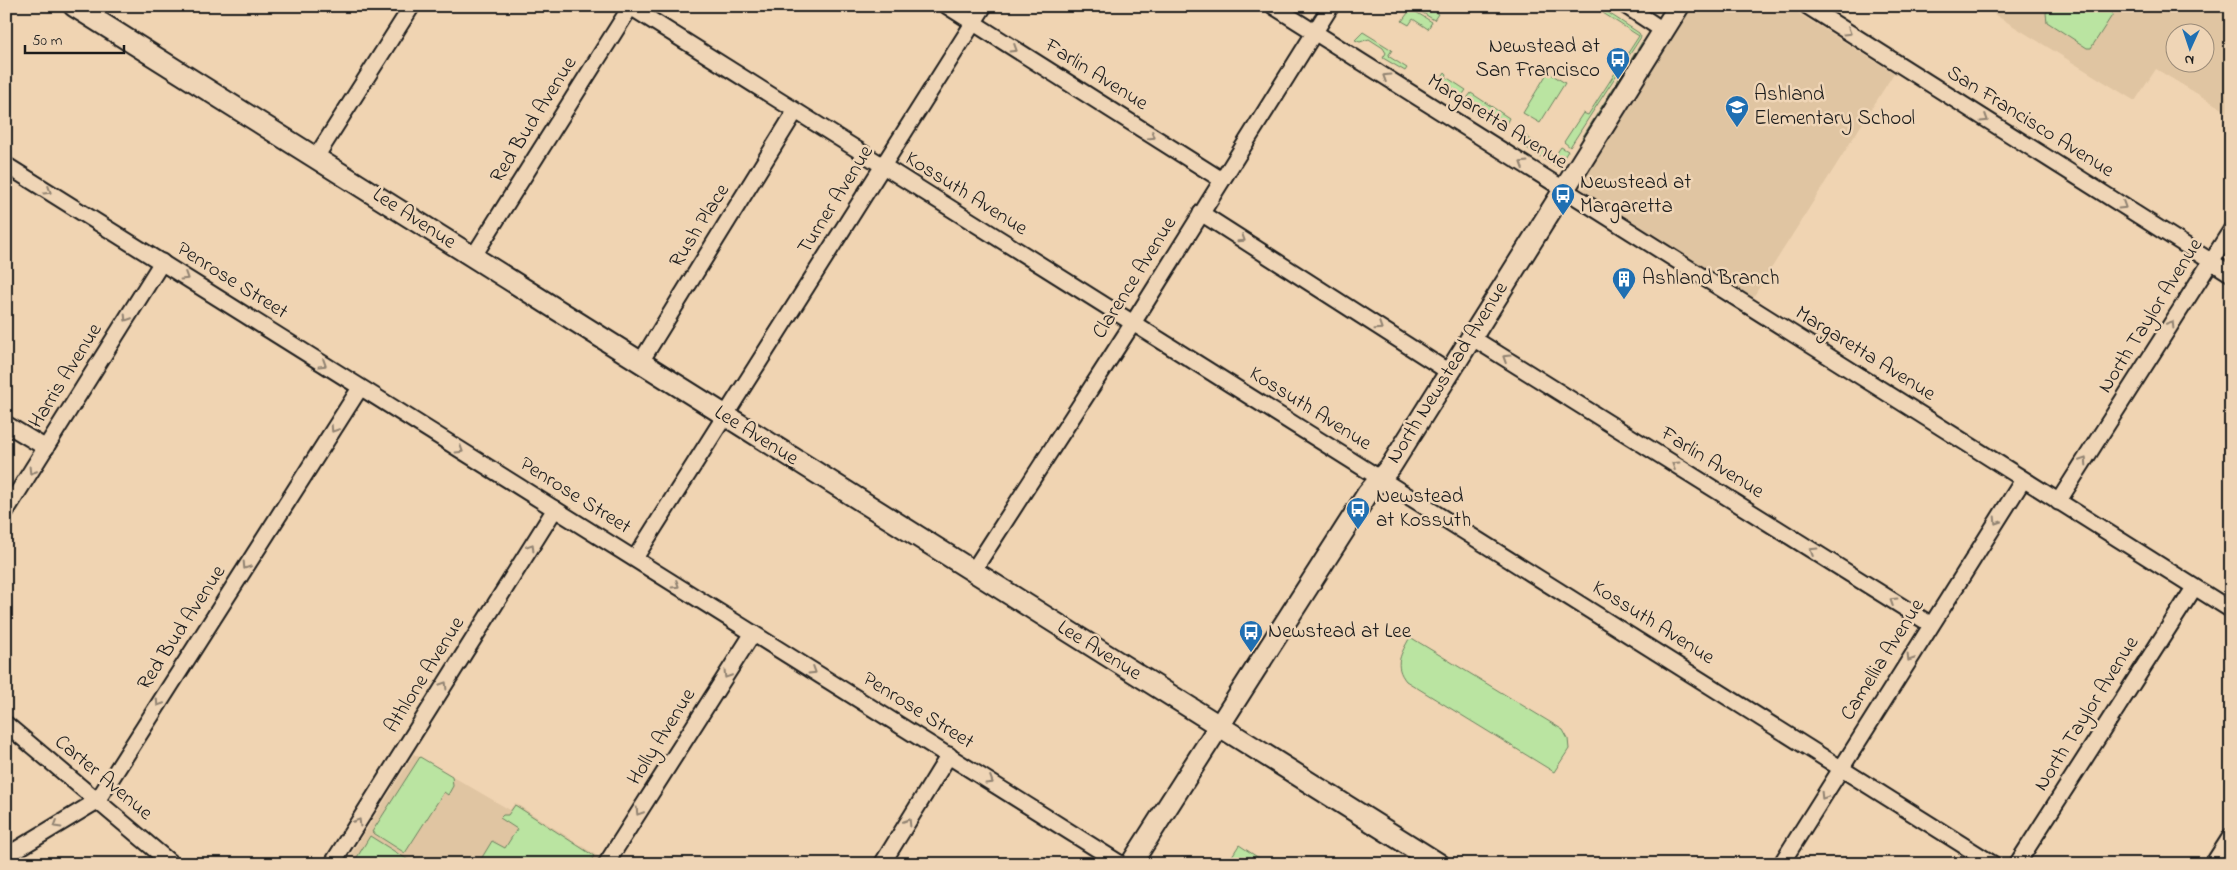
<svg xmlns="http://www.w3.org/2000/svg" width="2237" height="870" viewBox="0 0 2237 870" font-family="'Indie Flower',sans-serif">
  <rect width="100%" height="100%" fill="#f0d4b2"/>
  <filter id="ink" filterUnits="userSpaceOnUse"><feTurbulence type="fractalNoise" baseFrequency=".02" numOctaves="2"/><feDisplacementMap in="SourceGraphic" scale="10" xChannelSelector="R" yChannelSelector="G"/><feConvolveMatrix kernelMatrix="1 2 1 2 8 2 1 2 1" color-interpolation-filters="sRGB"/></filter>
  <g filter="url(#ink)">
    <g fill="#e0c5a2" fill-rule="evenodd">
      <path d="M1690 6H1787L1894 73 1752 299 1588 194 1581 188V182Z"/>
      <path d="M1981 6H2231V114L2156 69 2135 101ZM2174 32H2204V62H2174Z"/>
      <path d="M414 754 510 810 515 803 599 857 595 864H345Z"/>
    </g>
    <g fill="#bae4a1" stroke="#6b805e">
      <path d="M1412 6H1426L1438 14 1434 20Z"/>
      <path d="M1592 6H1598L1639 33 1641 37 1570 147 1564 142 1583 113 1588 115 1639 36Z"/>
      <path d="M2051 6H2101L2113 14 2091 48H2087L2047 22 2046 13Z"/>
      <path d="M1411 9 1432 22 1428 29 1413 19 1409 25 1402 21Z"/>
      <path d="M1363 32 1392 50 1388 56 1407 68 1405 71 1383 58 1386 53 1383 48 1369 39 1360 42 1355 40Z"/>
      <path d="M1642 42H1644L1583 139 1582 138Z"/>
      <path d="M1445 72 1447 74 1446 77 1466 90 1458 101 1436 87Z"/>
      <path d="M1548 72 1565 83 1540 123 1523 113Z"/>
      <path d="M1471 93 1509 118 1503 130 1463 104Z"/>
      <path d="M1523 134 1554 157 1561 147 1568 151 1559 165H1553L1518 142Z"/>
      <path d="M1410 637 1563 730 1568 739 1569 749 1554 772 1406 681C1393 665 1401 654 1410 637Z"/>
      <path d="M420 757 452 776 453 786 448 795 444 792 405 853 372 832Z"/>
      <path d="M515 805 594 856 589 864H478L492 841 505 848 517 829 500 818 503 815H508Z"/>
      <path d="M370 836 413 863 412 864H353Z"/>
      <path d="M1239 845 1268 864H1227Z"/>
    </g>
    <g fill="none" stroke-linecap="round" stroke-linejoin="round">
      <g stroke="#1c1c1c" stroke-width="19">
        <g id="street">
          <path d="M629 6 1993 864"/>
          <path d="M947 6 1222 180"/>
          <path d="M1273 6 2231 610"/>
          <path d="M1626 6 1664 31"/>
          <path d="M1807 6 2231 274"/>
          <path d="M316 157 412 6"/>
          <path d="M6 165 1121 864"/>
          <path d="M1201 213 1449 372"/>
          <path d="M473 257 631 6"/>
          <path d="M1471 337 1930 624"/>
          <path d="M640 363 795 112"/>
          <path d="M6 424 46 448"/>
          <path d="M2058 502 2231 230"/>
          <path d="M6 511 162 262"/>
          <path d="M635 558 984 6"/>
          <path d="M973 571 1133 323 1331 6"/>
          <path d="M6 724 172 864"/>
          <path d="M6 856 97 801 360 388"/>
          <path d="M332 864 555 509"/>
          <path d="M606 864 753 633"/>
          <path d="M882 864 949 755"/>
          <path d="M1781 864 2023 480"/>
          <path d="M2017 864 2194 588"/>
          <path d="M2213 864 2231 836"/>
        </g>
      </g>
      <g stroke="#1c1c1c" stroke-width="24">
        <g id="secondary">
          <path d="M74 6 1439 864"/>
          <path d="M1131 864 1368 493 1391 466 1679 6"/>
        </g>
      </g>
      <use href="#street" stroke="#efd5b6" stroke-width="15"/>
      <use href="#secondary" stroke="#efd5b6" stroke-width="20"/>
    </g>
    <defs><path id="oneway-chevron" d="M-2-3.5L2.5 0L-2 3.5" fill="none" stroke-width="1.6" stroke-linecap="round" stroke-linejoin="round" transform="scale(1.25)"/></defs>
    <g stroke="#908271">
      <use href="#oneway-chevron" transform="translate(1848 32) rotate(32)"/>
      <use href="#oneway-chevron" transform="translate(1014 49) rotate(32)"/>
      <use href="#oneway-chevron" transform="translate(1386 77) rotate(-148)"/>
      <use href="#oneway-chevron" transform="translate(1985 119) rotate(32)"/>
      <use href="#oneway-chevron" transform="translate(1152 136) rotate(32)"/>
      <use href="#oneway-chevron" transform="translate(1523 164) rotate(-148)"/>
      <use href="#oneway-chevron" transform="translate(48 191) rotate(32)"/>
      <use href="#oneway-chevron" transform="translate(2123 206) rotate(32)"/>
      <use href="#oneway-chevron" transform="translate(1242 239) rotate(33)"/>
      <use href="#oneway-chevron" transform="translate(185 277) rotate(32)"/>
      <use href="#oneway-chevron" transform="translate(127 318) rotate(122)"/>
      <use href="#oneway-chevron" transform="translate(2171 324) rotate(-58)"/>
      <use href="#oneway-chevron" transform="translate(1379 327) rotate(33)"/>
      <use href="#oneway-chevron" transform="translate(1506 358) rotate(-148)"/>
      <use href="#oneway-chevron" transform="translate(323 364) rotate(32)"/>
      <use href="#oneway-chevron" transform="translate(334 429) rotate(123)"/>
      <use href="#oneway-chevron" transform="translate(460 450) rotate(32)"/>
      <use href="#oneway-chevron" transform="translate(2084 461) rotate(-57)"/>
      <use href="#oneway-chevron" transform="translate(1675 465) rotate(-148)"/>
      <use href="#oneway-chevron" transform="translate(32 471) rotate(122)"/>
      <use href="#oneway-chevron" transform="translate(1997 521) rotate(123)"/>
      <use href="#oneway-chevron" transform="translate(531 547) rotate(-58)"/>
      <use href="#oneway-chevron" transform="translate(1813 551) rotate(-148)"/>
      <use href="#oneway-chevron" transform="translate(246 566) rotate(123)"/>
      <use href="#oneway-chevron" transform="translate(676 585) rotate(32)"/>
      <use href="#oneway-chevron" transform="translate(1893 601) rotate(-148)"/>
      <use href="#oneway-chevron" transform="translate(1910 658) rotate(122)"/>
      <use href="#oneway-chevron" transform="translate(813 671) rotate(32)"/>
      <use href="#oneway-chevron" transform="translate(727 675) rotate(122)"/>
      <use href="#oneway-chevron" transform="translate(444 685) rotate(-58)"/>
      <use href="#oneway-chevron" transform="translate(159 703) rotate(123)"/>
      <use href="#oneway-chevron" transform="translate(990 781) rotate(32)"/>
      <use href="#oneway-chevron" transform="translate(1824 796) rotate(122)"/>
      <use href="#oneway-chevron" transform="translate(639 812) rotate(122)"/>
      <use href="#oneway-chevron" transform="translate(358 822) rotate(-58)"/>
      <use href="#oneway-chevron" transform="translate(908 822) rotate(-58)"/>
      <use href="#oneway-chevron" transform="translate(57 825) rotate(149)"/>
    </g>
  </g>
  <defs>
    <g id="bus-pin" transform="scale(1.25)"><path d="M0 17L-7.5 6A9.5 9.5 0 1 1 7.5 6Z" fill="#1f6fb2" stroke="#efd5b6"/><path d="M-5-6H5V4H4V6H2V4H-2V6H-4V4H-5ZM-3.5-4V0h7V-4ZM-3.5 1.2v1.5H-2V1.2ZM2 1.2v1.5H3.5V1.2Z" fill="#fff"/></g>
    <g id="school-pin" transform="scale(1.25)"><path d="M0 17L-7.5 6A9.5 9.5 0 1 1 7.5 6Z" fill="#1f6fb2" stroke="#efd5b6"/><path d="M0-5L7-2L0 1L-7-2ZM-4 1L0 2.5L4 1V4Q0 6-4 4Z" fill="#fff"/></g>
    <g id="building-pin" transform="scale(1.25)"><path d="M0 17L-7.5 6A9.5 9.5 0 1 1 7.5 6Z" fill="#1f6fb2" stroke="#efd5b6"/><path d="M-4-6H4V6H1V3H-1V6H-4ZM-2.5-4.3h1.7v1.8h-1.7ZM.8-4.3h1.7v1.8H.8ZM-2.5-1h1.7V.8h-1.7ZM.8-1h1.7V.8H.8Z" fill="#fff"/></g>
  </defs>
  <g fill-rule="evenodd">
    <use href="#bus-pin" x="1618" y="59"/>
    <use href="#school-pin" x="1737" y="107"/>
    <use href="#bus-pin" x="1563" y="195"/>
    <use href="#building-pin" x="1624" y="279"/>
    <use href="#bus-pin" x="1358" y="509"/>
    <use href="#bus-pin" x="1251" y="632"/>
  </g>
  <g text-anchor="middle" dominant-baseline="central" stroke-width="5" stroke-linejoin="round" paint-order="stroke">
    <g font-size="21" fill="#1c1c1c" stroke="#efd5b6" text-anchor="start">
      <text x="1600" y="47" text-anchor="end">Newstead at<tspan x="1600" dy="24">San Francisco</tspan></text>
      <text x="1754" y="95">Ashland<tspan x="1754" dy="24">Elementary School</tspan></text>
      <text x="1580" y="183">Newstead at<tspan x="1580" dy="24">Margaretta</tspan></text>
      <text x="1642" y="279">Ashland Branch</text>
      <text x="1376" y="497">Newstead<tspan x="1376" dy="24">at Kossuth</tspan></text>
      <text x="1268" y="632">Newstead at Lee</text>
    </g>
    <g font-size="21" fill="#1c1c1c" stroke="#efd5b6">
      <text transform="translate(1096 75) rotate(32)">Farlin Avenue</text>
      <text transform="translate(534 120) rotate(-58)">Red Bud Avenue</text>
      <text transform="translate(1497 122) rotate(32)">Margaretta Avenue</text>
      <text transform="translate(2030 122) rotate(32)">San Francisco Avenue</text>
      <text transform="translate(966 194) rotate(32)">Kossuth Avenue</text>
      <text transform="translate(836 200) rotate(-58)">Turner Avenue</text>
      <text transform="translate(414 219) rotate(33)">Lee Avenue</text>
      <text transform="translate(700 226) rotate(-58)">Rush Place</text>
      <text transform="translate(1135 278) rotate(-58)">Clarence Avenue</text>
      <text transform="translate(232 281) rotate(32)">Penrose Street</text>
      <text transform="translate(2151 316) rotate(-58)">North Taylor Avenue</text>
      <text transform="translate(1865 354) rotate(32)">Margaretta Avenue</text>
      <text transform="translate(1448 373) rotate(-58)">North Newstead Avenue</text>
      <text transform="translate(66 376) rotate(-58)">Harris Avenue</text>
      <text transform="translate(1310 409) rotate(32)">Kossuth Avenue</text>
      <text transform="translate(756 436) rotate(32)">Lee Avenue</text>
      <text transform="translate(1712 463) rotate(32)">Farlin Avenue</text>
      <text transform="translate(575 496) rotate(32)">Penrose Street</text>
      <text transform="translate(1653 623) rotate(32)">Kossuth Avenue</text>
      <text transform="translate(182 628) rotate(-57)">Red Bud Avenue</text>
      <text transform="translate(1099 651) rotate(32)">Lee Avenue</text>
      <text transform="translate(1883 660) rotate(-58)">Camellia Avenue</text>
      <text transform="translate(425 675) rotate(-58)">Athlone Avenue</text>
      <text transform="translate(918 711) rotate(32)">Penrose Street</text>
      <text transform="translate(2087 714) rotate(-58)">North Taylor Avenue</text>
      <text transform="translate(662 737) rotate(-58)">Holly Avenue</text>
      <text transform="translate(103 778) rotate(40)">Carter Avenue</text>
    </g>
  </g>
  <rect width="2237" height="870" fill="none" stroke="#efd5b6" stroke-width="25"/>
  <rect x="12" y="12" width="2212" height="845" fill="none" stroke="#1c1c1c" stroke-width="2" filter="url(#ink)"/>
  <g transform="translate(2190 48) rotate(183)"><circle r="24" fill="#efd5b6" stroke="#9b8b78"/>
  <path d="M0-4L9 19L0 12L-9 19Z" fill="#1f6fb2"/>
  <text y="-8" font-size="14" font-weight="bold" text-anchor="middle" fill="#1c1c1c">N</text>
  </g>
  <path d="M25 45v8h99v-8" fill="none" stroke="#1c1c1c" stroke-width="2.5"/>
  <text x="32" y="45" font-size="15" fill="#1c1c1c" stroke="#efd5b6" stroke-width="4" paint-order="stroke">50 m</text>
</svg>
